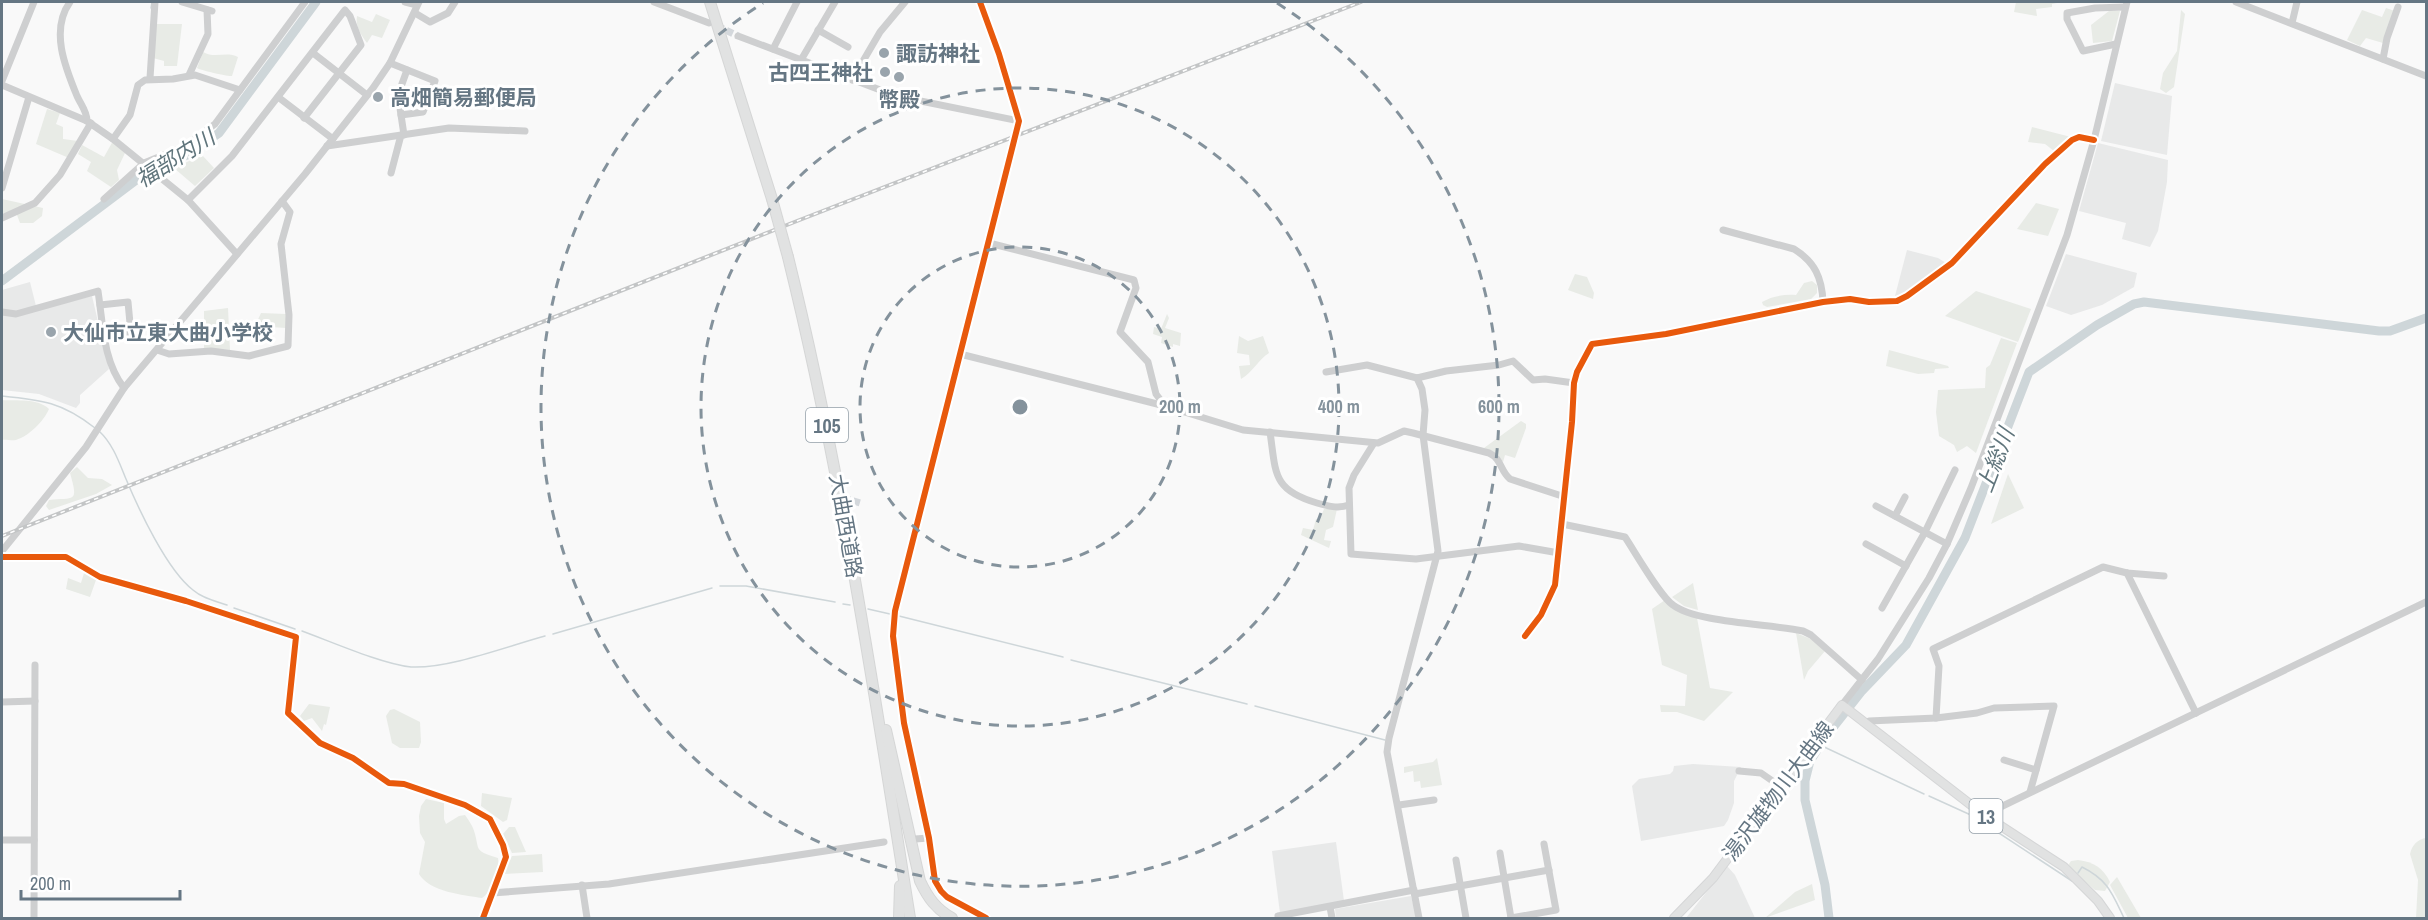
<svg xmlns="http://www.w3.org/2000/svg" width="2428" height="920" viewBox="0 0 2428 920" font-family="'Archivo Narrow','Noto Sans JP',sans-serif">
  <rect width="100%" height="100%" fill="#f9f9f9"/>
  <g fill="#e8e9e9">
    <path d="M2115 83 2172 96 2167 155 2101 141Z"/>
    <path d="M2098 143 2168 160 2167 182 2158 231 2150 247 2122 239 2126 223 2079 211Z"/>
    <path d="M1907 250 1938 258 1946 263 1903 294 1895 296Z"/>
    <path d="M2066 254 2137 273 2134 287 2102 305 2071 315 2046 306Z"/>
    <path d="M30 282 37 310 92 296 109 369 80 395V403L76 408 39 394 2 390V290Z"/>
    <path d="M1693 764 1741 767 1734 781V803L1728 820 1724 826 1641 841 1632 786 1639 779 1670 774 1673 771 1674 766Z"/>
    <path d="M1336 842 1344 901 1280 913 1272 851Z"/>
    <path d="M1727 866 1735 875 1755 918H1686Z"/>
    <path d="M1411 896 1417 918H1336L1335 909Z"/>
  </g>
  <g fill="#e8ebe6">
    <path d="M2016 2H2062L2052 4V7L2036 9 2037 16 2014 12Z"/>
    <path d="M2386 8 2395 11 2383 43 2366 38 2360 46 2347 40 2362 10 2382 17Z"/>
    <path d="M2181 10 2185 14 2174 87 2166 93 2160 89 2163 73 2177 51Z"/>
    <path d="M2109 11H2120L2112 41 2093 43 2091 25Z"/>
    <path d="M376 14 390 20 382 38 372 35 367 43C361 35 355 26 357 16L372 22Z"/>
    <path d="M156 24H182L177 66H164V61L153 58Z"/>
    <path d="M203 52C215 59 226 51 238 57L232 76C229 77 200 70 197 68Z"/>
    <path d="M47 109 60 113 56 124 63 127V139L78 141 69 158 36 144Z"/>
    <path d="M2032 127 2071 137 2054 151 2045 144 2028 142Z"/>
    <path d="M113 141 125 153 117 170 119 180 111 187 87 171 91 162 78 154 82 145 104 157Z"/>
    <path d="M202 155 214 168 195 186 174 168Z"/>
    <path d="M2 199 43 208 42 216 33 223H20L17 215 8 212 2 214Z"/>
    <path d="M2036 203 2059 209 2048 236 2017 229Z"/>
    <path d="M1575 274 1587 277 1594 293 1593 299 1568 290Z"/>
    <path d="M1812 281 1817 285V293L1811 299 1767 307 1763 305 1762 302C1772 296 1785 294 1796 295L1804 283Z"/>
    <path d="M1976 291 2031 309 2018 342 1945 316Z"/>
    <path d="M228 308 230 350 204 349V311Z"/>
    <path d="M261 313 286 314V328L255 326Z"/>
    <path d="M1167 314 1169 318 1165 328 1181 333 1180 346 1173 344V347L1161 343 1162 337 1153 334 1154 327 1161 329Z"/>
    <path d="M1239 336 1248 341 1263 336 1269 353C1258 360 1253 372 1241 379L1239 366 1250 365 1249 355 1237 353Z"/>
    <path d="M2001 338 2017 343 1976 453 1967 446 1957 452 1954 445 1939 436 1936 412 1938 390 1985 388 1986 368 1990 365Z"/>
    <path d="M1889 350 1948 366 1949 368 1935 369 1934 373 1918 374 1886 366Z"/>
    <path d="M2 400C16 401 38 398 49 409 44 421 29 436 16 440 11 441 6 439 2 440Z"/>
    <path d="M1521 421 1526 424V428L1515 458 1505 455 1503 462 1496 453 1484 448Z"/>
    <path d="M77 467 88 478 102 479 112 485 96 494 49 510 46 506 49 500C74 497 79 504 70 473Z"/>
    <path d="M2008 474 2024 508 1991 524Z"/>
    <path d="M1324 509H1337L1333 527 1326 530 1324 540 1331 541 1329 548 1301 535 1303 528 1313 530 1316 519H1320Z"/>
    <path d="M84 573 96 580 90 597 66 589 68 578 81 583Z"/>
    <path d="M1693 583 1698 610 1684 606 1672 597Z"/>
    <path d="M1665 600 1697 618 1710 688 1733 692 1704 721 1677 712H1661L1660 705 1685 706 1687 675 1662 665 1652 609Z"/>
    <path d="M1796 633 1811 639 1825 651 1808 671 1804 680Z"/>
    <path d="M309 704 330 707 326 725 324 724 322 731 312 718 304 721 300 716Z"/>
    <path d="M394 709 420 722 421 742 419 748H400L392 743 386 716 390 710Z"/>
    <path d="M1437 758 1442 785 1421 788 1420 781 1414 782 1413 771 1404 773V767L1433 762Z"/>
    <path d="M482 793 512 798 507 820 503 822 481 806Z"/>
    <path d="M426 799 444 803V819L446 824 459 816 465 815C468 819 471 824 473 828 481 849 471 850 498 858 500 869 492 892 482 898 463 895 430 892 419 874L425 842 420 833 419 816 421 806Z"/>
    <path d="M509 827H515L526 852 512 853 503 834Z"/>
    <path d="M2426 838V918H2416L2418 880 2410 854C2412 845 2418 839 2426 838Z"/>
    <path d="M542 854 543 872 503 874 512 856Z"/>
    <path d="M2078 860C2094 862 2103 868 2110 882L2105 891 2095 890 2070 869 2069 864 2071 861Z"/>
    <path d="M2117 877 2141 918H2128L2110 885Z"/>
    <path d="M1812 884 1815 900 1765 918 1795 892Z"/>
  </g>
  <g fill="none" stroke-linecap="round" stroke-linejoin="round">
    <g stroke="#ced6d9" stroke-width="1.5">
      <path d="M151 8 152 2"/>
      <path d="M2 396C42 400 62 402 95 428"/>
      <path d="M99 431C113 444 119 462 126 479 139 510 167 570 193 590 202 598 215 601 227 605"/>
      <path d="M720 586H746L835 602"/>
      <path d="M843 604 850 605"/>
      <path d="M234 608 295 629"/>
      <path d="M868 609 890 614"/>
      <path d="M899 616 1063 657"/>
      <path d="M302 631C332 642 382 664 411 667 448 669 508 646 545 636"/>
      <path d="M553 634 712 588"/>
      <path d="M1071 660 1247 704"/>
      <path d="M1255 706 1385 740"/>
      <path d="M1820 745 1924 794"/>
      <path d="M1929 796 1973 816 2072 881"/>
      <path d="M2078 873 2082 867C2108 880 2112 893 2124 918"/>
    </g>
    <g stroke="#ced6d9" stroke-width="9">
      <path d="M2 281 147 172 189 154 219 133 316 2"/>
      <path d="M1829 918 1825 885 1805 800V781L1810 761 1824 739 1861 692 1906 645 1927 607 1965 538 2029 372 2097 325 2134 304 2144 302 2379 331H2390L2426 318"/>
    </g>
    <g stroke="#d4d8dc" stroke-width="7" stroke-dasharray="7 3.5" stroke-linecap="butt">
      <path d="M717 26 738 36"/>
      <path d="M833 495 860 503"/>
    </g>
    <g stroke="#d5d6d7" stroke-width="10">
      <path id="major" d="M1674 918 1713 878 1842 705 1984 815 2064 867 2098 901 2110 918"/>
    </g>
    <g stroke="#d5d6d6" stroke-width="12">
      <g id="highway">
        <path d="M710 2 772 199"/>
        <path d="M788 257C842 475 875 697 910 918"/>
        <path d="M886 730 920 881C928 898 936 909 952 918"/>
        <path d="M899 918 900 886"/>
      </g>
    </g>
    <g stroke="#cecfd0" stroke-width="7">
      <path d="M70 2C50 30 65 67 77 96 81 105 87 111 87 121"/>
      <path d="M182 2 212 11"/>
      <path d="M405 2 417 5"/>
      <path d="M654 2 709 23"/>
      <path d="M980 2 999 54 1019 121 895 611 893 636 904 723 929 838 935 881 941 891 947 897 986 918"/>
      <path d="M2236 2 2426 76"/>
      <path d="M415 13 430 22 448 13 455 2"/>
      <path d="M2292 23 2297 2"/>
      <path d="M818 30 848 47"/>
      <path d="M738 36 896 96 1019 121"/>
      <path d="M2116 44 2083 51 2067 19V13L2095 8 2125 7"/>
      <path d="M773 49 797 2"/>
      <path d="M313 53 367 95"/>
      <path d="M2383 59 2387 38 2398 7"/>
      <path d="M801 60 835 2"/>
      <path d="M390 63 435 81 423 112 401 115"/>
      <path d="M189 75 208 34 207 10"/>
      <path d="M150 78 155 2"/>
      <path d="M852 80 880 32 905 2"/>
      <path d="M2 81 34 2"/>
      <path d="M2 85 87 121 113 139 188 200 237 254"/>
      <path d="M278 97 333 139"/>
      <path d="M404 135 398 95 407 70"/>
      <path d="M113 139 130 115 138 85 145 80 173 79 195 75 240 90"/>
      <path d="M327 146 449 128 525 131"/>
      <path d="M391 173 401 135"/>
      <path d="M2 188 29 97"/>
      <path d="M104 199 144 163 186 146 215 124 305 2"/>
      <path d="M188 200 232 156 345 10 350 16 361 45 304 118"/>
      <path d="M2 218 35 203 60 175 91 123"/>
      <path d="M1723 230 1794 249C1815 262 1822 278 1823 302"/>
      <path d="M989 243 1134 280 1136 288 1120 332 1148 362 1156 394 1165 406"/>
      <path d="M100 305 128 302 131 334 104 338"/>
      <path d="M2 312 16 314 98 291C103 324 103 361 124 388"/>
      <path d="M157 350 169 354 211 351 249 356 288 346 289 315 281 244 290 212 282 201"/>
      <path d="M960 354 1165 406 1243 430 1378 443 1404 431 1413 433 1489 453C1502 459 1500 471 1510 479L1565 497"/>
      <path d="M1326 372 1367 365 1417 378 1446 371 1499 365 1513 361 1533 380 1545 379 1574 383"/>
      <path d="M1417 378 1422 389 1425 410 1423 435 1438 551 1389 738 1387 752 1419 918"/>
      <path d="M1270 432C1276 473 1272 490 1317 503 1327 506 1338 509 1349 505"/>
      <path d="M1374 443 1354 475 1349 488 1351 554 1416 559 1519 546 1559 553"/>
      <path d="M1876 506 1947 544"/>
      <path d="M1895 516 1905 497"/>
      <path d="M1562 524 1625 537C1635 552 1660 596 1673 605 1696 623 1772 624 1803 631L1811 635 1862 680"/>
      <path d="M1866 544 1906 566"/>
      <path d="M2 551 86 447 124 388 305 174 373 88 390 63 419 2"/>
      <path d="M2 557H66L100 577 186 601 296 637 288 713 320 743 353 758 389 783 404 784 465 805 490 819 503 845 506 857 483 918"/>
      <path d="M2127 573 2196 713"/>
      <path d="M1882 608 1925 532 1955 470"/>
      <path d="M1525 636 1541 615 1555 585 1572 422 1574 383 1577 372 1592 344 1666 334 1823 302 1850 299 1869 302 1897 301 1907 296 1952 263 2045 164 2072 140 2079 137 2094 140"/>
      <path d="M2 702 35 701"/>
      <path d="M1842 705 1878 659 1929 578 1947 544 1971 488 2067 235 2094 140 2127 2"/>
      <path d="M1936 718 1939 666 1933 649 2103 567 2127 573 2164 576"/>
      <path d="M1867 724 1869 721 1936 718 1977 713 1994 708 2054 706 2030 792"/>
      <path d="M2004 760 2036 770"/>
      <path d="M1739 771 1761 773 1781 787"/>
      <path d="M1399 805 1434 800"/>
      <path d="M1984 815 2426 602"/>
      <path d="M915 839 929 838"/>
      <path d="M2 840H34"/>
      <path d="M1500 853 1511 918"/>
      <path d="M1456 860 1466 918"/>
      <path d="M582 885 587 918"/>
      <path d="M492 893 609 884 884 842"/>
      <path d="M1415 894 1549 870"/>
      <path d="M1330 907 1332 918"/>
      <path d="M1278 916 1414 890"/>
      <path d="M34 918 35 665"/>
      <path d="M1511 918 1556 910 1544 844"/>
    </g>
    <use href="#major" stroke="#e1e2e2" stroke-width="8"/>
    <use href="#highway" stroke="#e1e2e2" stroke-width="10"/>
    <g stroke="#c3c5c6" stroke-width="4">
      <path id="rail" d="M2 536 797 221 1361 2"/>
    </g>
    <use href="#rail" stroke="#fff" stroke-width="1.5" stroke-dasharray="4.5" stroke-linecap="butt"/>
    <g stroke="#d5d6d6" stroke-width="12" stroke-linecap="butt">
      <path id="highway-bridge" d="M772 199 788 257"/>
    </g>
    <use href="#highway-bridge" stroke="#e1e2e2" stroke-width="10"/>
    <g stroke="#fff" stroke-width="10">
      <g id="cycleway">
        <path d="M980 2 999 54 1019 121 895 611 893 636 904 723 929 838 935 881 941 891 947 897 986 918"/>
        <path d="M2 557H66L100 577 186 601 296 637 288 713 320 743 353 758 389 783 404 784 465 805 490 819 503 845 506 857 483 918"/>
        <path d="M1525 636 1541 615 1555 585 1572 422 1574 383 1577 372 1592 344 1666 334 1823 302 1850 299 1869 302 1897 301 1907 296 1952 263 2045 164 2072 140 2079 137 2094 140"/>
      </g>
    </g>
    <use href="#cycleway" stroke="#e8590c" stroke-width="6"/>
  </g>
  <g fill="none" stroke="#84929c" stroke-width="3" stroke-dasharray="10 8">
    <circle cx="1020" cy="407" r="160"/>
    <circle cx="1020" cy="407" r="319"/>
    <path d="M1277 3A479 479 0 1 1 763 3"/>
  </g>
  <g fill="#99a4ac" stroke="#fff" stroke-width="2">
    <circle cx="884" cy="53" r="6"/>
    <circle cx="885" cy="72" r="6"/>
    <circle cx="899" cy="77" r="6"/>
    <circle cx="378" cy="97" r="6"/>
    <circle cx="51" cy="332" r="6"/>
  </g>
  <g text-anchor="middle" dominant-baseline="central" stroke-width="6" stroke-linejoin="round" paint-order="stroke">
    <g fill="#fff" stroke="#939fa8" stroke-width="1.5">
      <rect x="806" y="408" width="42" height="34" rx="4.5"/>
      <rect x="1969.5" y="799" width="33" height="34" rx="4.5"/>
    </g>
    <g font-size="20" font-weight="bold" fill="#657683">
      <text x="827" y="425">105</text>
      <text x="1986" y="816">13</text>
    </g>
    <g font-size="21" font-weight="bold" fill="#657683" stroke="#fff" text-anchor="start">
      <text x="896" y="53">諏訪神社</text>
      <text x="873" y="72" text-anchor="end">古四王神社</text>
      <text x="390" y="97">高畑簡易郵便局</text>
      <text x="899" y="99" text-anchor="middle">幣殿</text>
      <text x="63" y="332">大仙市立東大曲小学校</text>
    </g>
    <g font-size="21" fill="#657683" stroke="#fff">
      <text transform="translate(846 526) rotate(80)">大曲西道路</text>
      <text transform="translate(1778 791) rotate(-53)">湯沢雄物川大曲線</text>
    </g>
    <g font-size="22" font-style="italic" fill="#60757c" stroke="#fff">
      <text transform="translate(175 158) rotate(-32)">福部内川</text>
      <text transform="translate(1995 460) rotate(-69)">上総川</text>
    </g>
  </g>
  <circle cx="1020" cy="407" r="9" fill="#84929c" stroke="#fff" stroke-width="3"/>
  <g font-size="18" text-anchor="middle" font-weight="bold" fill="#84929c" stroke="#fff" stroke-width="6" stroke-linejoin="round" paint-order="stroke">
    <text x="1180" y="413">200 m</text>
    <text x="1339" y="413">400 m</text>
    <text x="1499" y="413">600 m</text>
  </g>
  <rect width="2428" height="920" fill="none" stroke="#657683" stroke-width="6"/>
  <path d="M21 890v9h159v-9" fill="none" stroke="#657683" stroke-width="3"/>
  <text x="30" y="890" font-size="18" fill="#657683" stroke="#ffffff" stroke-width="4.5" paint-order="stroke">200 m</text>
</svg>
